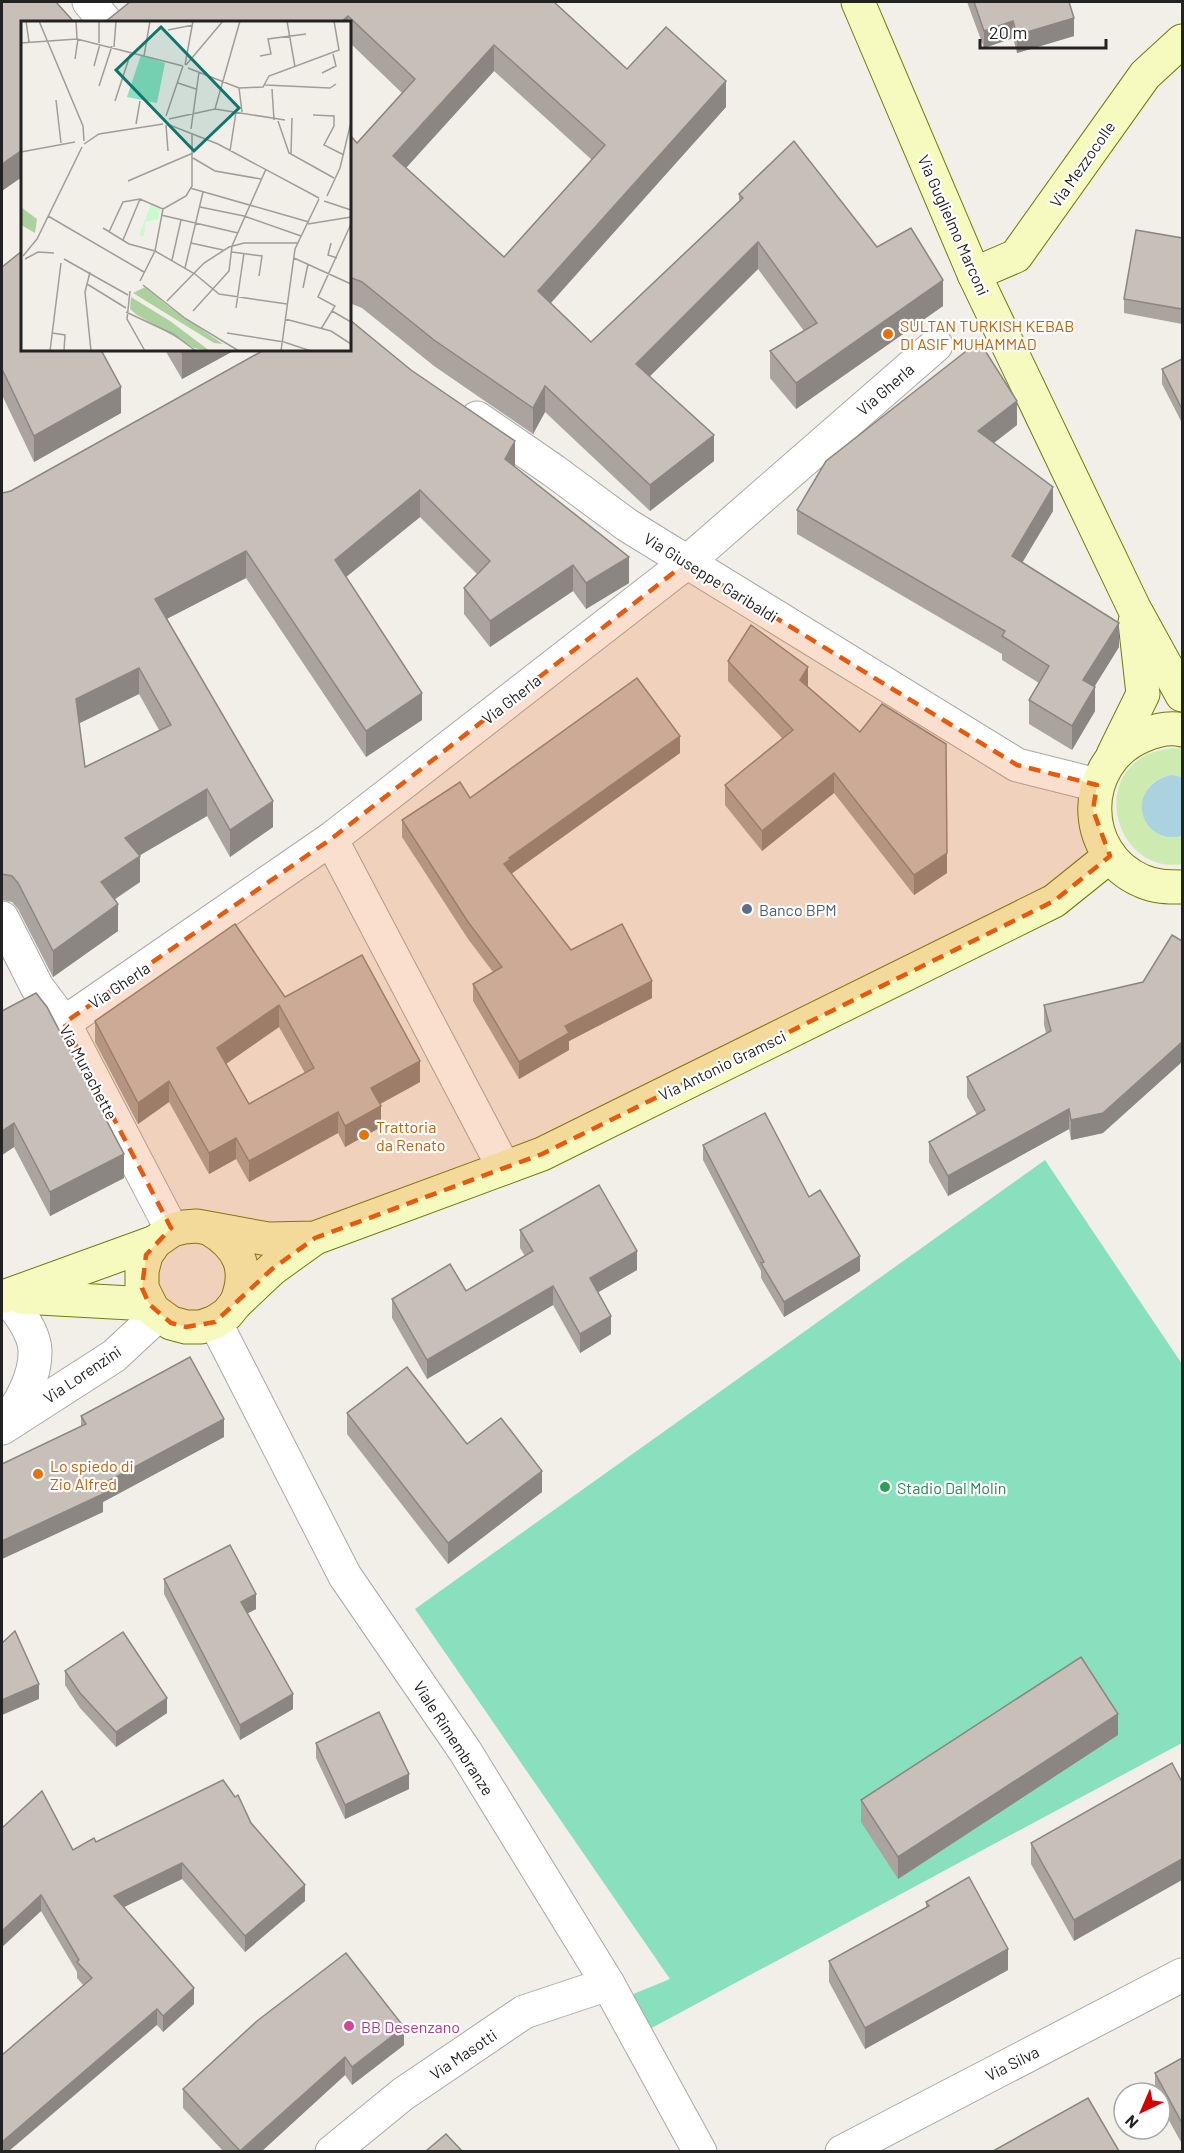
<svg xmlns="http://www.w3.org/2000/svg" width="1184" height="2153" viewBox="0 0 1184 2153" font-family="Barlow,sans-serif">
  <rect width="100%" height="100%" fill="#f2efe9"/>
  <path fill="#cdebb0" d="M1173 748 1182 749V777C1126 768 1133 849 1182 836V864C1125 874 1092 795 1138 760 1148 752 1161 750 1173 748Z"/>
  <path fill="#88e0be" d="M1045 1160 1182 1364V1743L646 2031 626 1997 670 1979 415 1609Z"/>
  <path fill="#aad3df" d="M1171 775 1182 777V836C1141 847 1122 787 1171 775Z"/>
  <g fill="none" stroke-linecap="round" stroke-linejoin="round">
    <g stroke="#a9a9a9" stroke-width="35">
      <g id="street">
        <path d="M89 2 106 22"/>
        <path d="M477 418 554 471 627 525 1017 765 1097 785"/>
        <path d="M331 839 504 1168"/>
        <path d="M2 918 37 987 64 1023 172 1230"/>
        <path d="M64 1023 331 839 686 563 936 345"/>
        <path d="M6 1296C17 1310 34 1331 35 1350 36 1374 22 1402 7 1420"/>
        <path d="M215 1322 345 1576 465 1751 608 1984 700 2152"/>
        <path d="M2 1428 114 1356 158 1315"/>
        <path d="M332 2152 403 2094 524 2012 608 1984"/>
        <path d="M842 2152 1182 1975"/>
      </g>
    </g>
    <g stroke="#707d05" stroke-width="35">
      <g id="secondary">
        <path d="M858 2 974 274 1134 608 1182 695"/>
        <path d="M974 274 1016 256 1145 75 1182 41"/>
        <path d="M1182 730C1170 727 1154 731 1142 736 1079 763 1079 854 1142 881 1155 887 1168 887 1182 887"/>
        <path d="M1113 755 1143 694 1135 622"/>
        <path d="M210 1229C240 1247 250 1270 236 1303"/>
        <path d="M315 1238 268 1239 197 1226 184 1227 172 1230 155 1242 146 1255 142 1271V1288L153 1310 171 1323 186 1327H201L215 1322 227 1314 236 1303 272 1269 315 1238 542 1154 1054 901 1110 856"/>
        <path d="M6 1296 155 1242"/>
        <path d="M21 1297 149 1304"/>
      </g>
    </g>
    <use href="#street" stroke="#fff" stroke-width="33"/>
    <use href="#secondary" stroke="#f7fabf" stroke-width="33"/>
  </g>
  <g fill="#aba49e" fill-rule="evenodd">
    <path d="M554 2 627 69 726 107 551 303 591 342 739 201V194L877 247 943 306 796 409 770 378V351L804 331 758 269 650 376 714 461 650 511 545 412 533 434 434 366 362 308 352 304 350 305V135L357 143 402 93 350 43V22H105ZM494 71 592 160 504 257 406 168Z"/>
    <path d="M967 2H1069L1074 36 1017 53 1013 38 984 48Z"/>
    <path d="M1182 238V324L1124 313V299Z"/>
    <path d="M2 267 121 413 34 462 2 395Z"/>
    <path d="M165 350H235L182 379Z"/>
    <path d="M1182 359V423L1162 384V369Z"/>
    <path d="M1017 425 994 443 1053 511 1022 562 1119 647 1094 687 1095 711 1072 750 1029 724V700L1039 683 1002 660V654L797 534V510Z"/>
    <path d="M515 467 629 583 586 609 573 591 490 647 464 614V588L477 574 420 517 346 577 422 720 366 757 246 578 166 619 273 827 230 857 207 816 140 855V882L114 900 118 931 53 977 18 909 12 902 2 900V493ZM139 694 159 730 85 767 79 723Z"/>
    <path d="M728 661 808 687 947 873 914 895 834 793 762 851 725 805V785L783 739 728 681Z"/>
    <path d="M680 753 511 874 571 950 652 998 569 1041V1050L519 1079 473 1001V984L493 972 468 939 402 837V820L470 798Z"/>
    <path d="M285 997 420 1082 380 1104 381 1127 345 1147 338 1133 249 1182 236 1159 209 1174 169 1102 138 1124 95 1042V1021ZM279 1027 305 1073 249 1104 226 1064Z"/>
    <path d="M1044 1005 1103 1133 1071 1140 1069 1129 948 1196 929 1162V1142L977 1115 967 1097V1077L1046 1033 1044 1025Z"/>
    <path d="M2 1011 124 1178 50 1216 14 1147 2 1155Z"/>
    <path d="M703 1145 809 1197 860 1271 784 1317 761 1278V1271L703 1160Z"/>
    <path d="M520 1230 637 1270 598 1292 611 1334 580 1353 553 1305 427 1379 392 1318V1299L466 1291 525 1256 520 1248Z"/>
    <path d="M347 1413 467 1444 542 1492 448 1564 347 1434Z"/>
    <path d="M81 1416 224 1437 103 1502V1512L2 1559V1464L81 1426Z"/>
    <path d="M164 1579 256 1609 247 1613 293 1709 240 1740 164 1594Z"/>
    <path d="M65 1671 167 1713 116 1747 80 1708 65 1685Z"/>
    <path d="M1118 1735 898 1879 861 1822V1800Z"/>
    <path d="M316 1743 409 1789 345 1819 316 1758Z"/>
    <path d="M1182 1782 1074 1941 1031 1864V1843Z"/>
    <path d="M251 1823 305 1901 245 1952 182 1879 123 1907 194 2004 163 2032 157 2025 83 1985 77 1978V1972L41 1911 2 1947 73 1850 96 1842Z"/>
    <path d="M926 1902 1008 1970 865 2049 829 1982V1961L926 1907Z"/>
    <path d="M404 2045 352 2085 345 2075 262 2151H223L183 2108V2089Z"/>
    <path d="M1182 2058V2144L1160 2104V2093H1155V2073Z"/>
  </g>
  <g fill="#8b8681">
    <path d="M348 16V22H341Z"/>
    <path d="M1074 18V36L1017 53V35Z"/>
    <path d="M1013 21V38L984 48V31Z"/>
    <path d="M494 45V71L393 182V156Z"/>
    <path d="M726 81V107L538 317V291Z"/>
    <path d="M22 150V177L2 191V164Z"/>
    <path d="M758 242V269L636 390V364Z"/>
    <path d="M943 280V306L796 409V383Z"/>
    <path d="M188 350H235L182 379V353Z"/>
    <path d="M545 386V412L533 434V408Z"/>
    <path d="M121 387V413L34 462V436Z"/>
    <path d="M1017 401V425L978 455V431Z"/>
    <path d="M714 435V461L650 511V485Z"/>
    <path d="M515 441V467L505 459Z"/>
    <path d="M1053 487V511L1012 580V556Z"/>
    <path d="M420 490V517L335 586V560Z"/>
    <path d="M246 551V578L155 625V599Z"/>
    <path d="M629 557V583L586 609V583Z"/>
    <path d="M573 565V591L490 647V621Z"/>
    <path d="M1119 623V647L1083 705V680Z"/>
    <path d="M808 667V687L800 680Z"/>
    <path d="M139 668V694L76 725V699Z"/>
    <path d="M1095 687V711L1072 750V726Z"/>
    <path d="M422 693V720L366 757V731Z"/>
    <path d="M680 736V753L511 874 504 864 509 858Z"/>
    <path d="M834 773V793L762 851V831Z"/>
    <path d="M207 789V816L125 864V838Z"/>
    <path d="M273 801V827L230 857V830Z"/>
    <path d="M947 853V873L914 895V875Z"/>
    <path d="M140 856V882L101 908V882Z"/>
    <path d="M118 904V931L53 977V951Z"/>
    <path d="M652 981V998L569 1041V1050L519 1079V1062L565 1026Z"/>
    <path d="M279 1005V1027L217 1070V1048Z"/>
    <path d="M1182 1042V1062L1103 1133 1071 1140V1120Z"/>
    <path d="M420 1061V1082L371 1109V1088Z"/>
    <path d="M169 1081V1102L138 1124V1103Z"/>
    <path d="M381 1106V1127L345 1147V1126Z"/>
    <path d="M1069 1109V1129L948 1196V1176Z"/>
    <path d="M338 1112V1133L249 1182V1161Z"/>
    <path d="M14 1123V1147L2 1155V1131Z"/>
    <path d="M236 1138V1159L209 1174V1153Z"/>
    <path d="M124 1154V1178L50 1216V1192Z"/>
    <path d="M637 1251V1270L590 1297V1278Z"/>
    <path d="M860 1256V1271L784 1317V1302Z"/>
    <path d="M553 1286V1305L427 1379V1360Z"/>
    <path d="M611 1316V1334L580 1353V1334Z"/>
    <path d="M224 1419V1437L103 1502V1512L2 1559V1541L99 1486Z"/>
    <path d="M542 1471V1492L448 1564V1543Z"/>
    <path d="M256 1594V1609L241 1617V1602Z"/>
    <path d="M39 1684V1699L2 1715V1700Z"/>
    <path d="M293 1694V1709L240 1740V1725Z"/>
    <path d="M167 1698V1713L116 1747V1732Z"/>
    <path d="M1118 1714V1735L898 1879V1857Z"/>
    <path d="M409 1774V1789L345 1819V1805Z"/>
    <path d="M1182 1859V1880L1074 1941V1920Z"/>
    <path d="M182 1863V1879L114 1912V1896Z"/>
    <path d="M305 1885V1901L245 1952V1936Z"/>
    <path d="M41 1895V1911L2 1947V1931Z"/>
    <path d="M1008 1949V1970L865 2049V2028Z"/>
    <path d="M194 1988V2004L163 2032V2016Z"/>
    <path d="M157 2009V2025L9 2151H2V2142Z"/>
    <path d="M404 2027V2045L352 2085V2067Z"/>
    <path d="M345 2057V2075L262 2151H241Z"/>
  </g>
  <g fill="#c7bfb8" stroke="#8b8681" stroke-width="1.5" fill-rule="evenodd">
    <path d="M2 2H56L74 22H22V150L2 164Z"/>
    <path d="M130 2H554L627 69 666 27 726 81 538 291 591 342 743 198 739 194 794 141 877 247 911 228 943 280 796 383 770 351 817 323 758 242 636 364 714 435 650 485 545 386 533 408 434 340 362 282 352 278 350 279V135L357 143 415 79 348 16 341 22H105ZM494 45 605 145 504 257 393 156Z"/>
    <path d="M974 2H1069L1074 18 1017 35 1013 21 984 31Z"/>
    <path d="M1136 230 1182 238V309L1124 299Z"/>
    <path d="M22 251V350H101L121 387 34 436 2 369V267Z"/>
    <path d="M350 320 411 370 515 441 505 459 629 557 586 583 573 565 490 621 464 588 490 561 420 490 335 560 422 693 366 731 246 551 155 599 273 801 230 830 207 789 125 838 140 856 101 882 118 904 53 951 18 883 12 876 2 874V493L11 491 264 350H350ZM139 668 171 725 85 767 76 699Z"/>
    <path d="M979 341 1017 401 978 431 1053 487 1012 556 1119 623 1083 680 1095 687 1072 726 1029 700 1049 666 1002 636 1005 631 797 510 826 461Z"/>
    <path d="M180 350H188L182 353Z"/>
    <path d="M1182 359V409L1162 369Z"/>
    <path d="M751 625 808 667 800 680 860 732 882 704 946 744 947 853 914 875 834 773 762 831 725 785 793 730 728 661Z"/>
    <path d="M637 678 680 736 509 858 511 859 504 864 571 950 622 924 652 981 565 1026 569 1033 519 1062 473 984 502 967 468 922 402 820 460 782 470 798Z"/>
    <path d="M235 924 285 997 362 955 420 1061 371 1088 381 1106 345 1126 338 1112 249 1161 236 1138 209 1153 169 1081 138 1103 95 1021ZM279 1005 314 1068 249 1104 217 1048Z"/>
    <path d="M1172 935 1182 941V1042L1103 1113 1071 1120 1069 1109 948 1176 929 1142 985 1110 967 1077 1051 1031 1044 1005 1143 982Z"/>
    <path d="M36 993 47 1007 124 1154 50 1192 14 1123 2 1131V1011Z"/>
    <path d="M765 1113 809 1197 820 1190 860 1256 784 1302 761 1263 764 1262 703 1145Z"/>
    <path d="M599 1185 637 1251 590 1278 611 1316 580 1334 553 1286 427 1360 392 1299 450 1264 466 1291 533 1251 520 1230Z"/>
    <path d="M190 1357 224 1419 99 1486 103 1494 2 1541V1464L86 1424 81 1416Z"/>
    <path d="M407 1367 467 1444 501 1418 542 1471 448 1543 347 1413Z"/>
    <path d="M230 1545 256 1594 241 1602 293 1694 240 1725 164 1579Z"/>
    <path d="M15 1631 39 1684 2 1700V1643Z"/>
    <path d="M123 1632 167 1698 116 1732 80 1693 65 1671Z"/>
    <path d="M1081 1657 1118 1714 898 1857 861 1800Z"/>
    <path d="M379 1712 409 1774 345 1805 316 1743Z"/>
    <path d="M1172 1763 1182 1782V1859L1074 1920 1031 1843Z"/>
    <path d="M223 1780 235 1797 238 1795 251 1823 305 1885 245 1936 182 1863 114 1896 194 1988 163 2016 157 2009 2 2142V2055L92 1978 77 1962 79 1960 41 1895 2 1931V1828L42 1791 73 1850 94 1838 96 1842Z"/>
    <path d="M969 1877 1008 1949 865 2028 829 1961 929 1906 926 1902Z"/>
    <path d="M346 1953 404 2027 352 2067 345 2057 240 2151 183 2089 257 2021Z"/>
    <path d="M1182 2058V2123L1155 2073Z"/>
    <path d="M1088 2098 1119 2151H993Z"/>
    <path d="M446 2134 462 2151H426Z"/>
  </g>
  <path fill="#e8590c" fill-opacity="0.2" stroke="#e8590c" stroke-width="4.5" stroke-dasharray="12 8" stroke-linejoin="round" d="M686 563 1017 765 1097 785 1093 810 1110 856 1054 901 542 1154 315 1238 272 1269 215 1322 186 1327 171 1323 149 1304 142 1288 146 1255 171 1228 64 1023 331 839Z"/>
  <g fill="#e8710a" stroke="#fff" stroke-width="2">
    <circle cx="888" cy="334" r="6"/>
    <circle cx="364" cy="1135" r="6"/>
    <circle cx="38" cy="1474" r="6"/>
  </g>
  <circle fill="#5c6f8a" stroke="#fff" stroke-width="2" cx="747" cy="909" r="6"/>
  <circle fill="#2e9e5b" stroke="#fff" stroke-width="2" cx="885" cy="1487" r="6"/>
  <circle fill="#d1479c" stroke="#fff" stroke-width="2" cx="349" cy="2026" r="6"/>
  <g text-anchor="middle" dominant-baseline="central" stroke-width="4.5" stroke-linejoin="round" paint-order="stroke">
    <g font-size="16" fill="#222" stroke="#fff">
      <text transform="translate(1082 164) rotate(-55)">Via Mezzocolle</text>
      <text transform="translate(954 225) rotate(66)">Via Guglielmo Marconi</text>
      <text transform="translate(885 389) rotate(-41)">Via Gherla</text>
      <text transform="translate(711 577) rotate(32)">Via Giuseppe Garibaldi</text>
      <text transform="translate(511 699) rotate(-38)">Via Gherla</text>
      <text transform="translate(119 985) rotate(-34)">Via Gherla</text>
      <text transform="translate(722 1065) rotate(-26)">Via Antonio Gramsci</text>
      <text transform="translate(89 1072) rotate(62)">Via Murachette</text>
      <text transform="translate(82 1374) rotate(-34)">Via Lorenzini</text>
      <text transform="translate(454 1738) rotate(57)">Viale Rimembranze</text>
      <text transform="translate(463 2054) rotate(-34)">Via Masotti</text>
      <text transform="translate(1012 2063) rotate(-27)">Via Silva</text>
    </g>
    <g font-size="16" fill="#c56008" stroke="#fff" text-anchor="start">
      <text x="900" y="325">SULTAN TURKISH KEBAB<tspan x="900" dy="18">DI ASIF MUHAMMAD</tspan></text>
      <text x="376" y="1126">Trattoria<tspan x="376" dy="18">da Renato</tspan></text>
      <text x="50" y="1465">Lo spiedo di<tspan x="50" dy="18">Zio Alfred</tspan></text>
    </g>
    <g font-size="16" fill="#4e5e75" stroke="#fff" text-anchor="start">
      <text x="759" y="909">Banco BPM</text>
    </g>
    <g font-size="16" fill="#27864d" stroke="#fff" text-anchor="start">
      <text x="897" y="1487">Stadio Dal Molin</text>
    </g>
    <g font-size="16" fill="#b23c85" stroke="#fff" text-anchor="start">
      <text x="361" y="2026">BB Desenzano</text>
    </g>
  </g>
  <g transform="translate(21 21)">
    <rect width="330" height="330" fill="#f2efe9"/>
    <path d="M0 186 16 198 14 212 0 204ZM124 266 147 285 202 323 193 322 112 272ZM110 276 149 300 189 330 173 327 116 294 109 288Z" fill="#add19e"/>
    <path d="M130 183 139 188 137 198 124 201 123 215 118 214Z" fill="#c8facc"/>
    <path d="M120 34 144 42 136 82 106 76Z" fill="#88e0be"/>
    <path fill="none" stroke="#9f9d99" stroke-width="1.5" d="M5 0 8 21M18 0 62 105 63 120M55 0 56 18M266 0 274 46M147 9 172 4M0 22 56 18 162 45M78 22V0M93 26 95 0M123 35 129 0M239 35 250 33 247 18 285 13M54 38 57 18M164 44 172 0M165 44 202 0M73 45 79 23M167 47 218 67 242 66 248 55 318 29 313 0M301 52 315 45 312 33M157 62 175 68M244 64 309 67 315 63M78 65 91 25M218 67 221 91M251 68 253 99M35 79 40 122M94 80 110 31M194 88 219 0M292 94 313 95V105L303 124 323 134M145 95 162 45M148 98 194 88 264 99M257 100 268 132 313 157M115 103 119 80M146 103 197 123 298 177M145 104 147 130M170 108 178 51M63 123 78 113 142 103M209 130 215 91M0 131 54 121M270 133 271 97M172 137 194 150 240 158M107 160 172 132M169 167 288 201M306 175 319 147 330 101M303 180 330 189M179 186 223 195 280 215M140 194 217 212M27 195 123 251M287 203 330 196M82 207 108 223 134 230 174 253 198 273 266 283M88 211 102 181 119 178 142 188M102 219 119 178M170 222 202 229M310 222 307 234 316 237M211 231 241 235 238 255M2 235 16 218 61 126M273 237 330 263M4 238 17 231 33 232M43 238 107 274M151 239 160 199M164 247 182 171M69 251 64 271 70 330M119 260 134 230 142 188 165 175 171 165V113M66 263 105 287M122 264 165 298 218 330M282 267 287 243M109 270 106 298 124 330M146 280 183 242 208 226 223 222H277M215 287 223 232M172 290 208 250 211 225 245 148M311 290 330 301M105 291 152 313 175 330M264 298 310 310 330 323M300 308 314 285 297 276 330 203M31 312 44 314 43 330M206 312 263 321 290 330M29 330 40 242M260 330 274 228 298 178"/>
    <path fill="#0f766e" fill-opacity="0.15" stroke="#0f766e" stroke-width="3" d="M140 6 218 87 173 130 95 49Z"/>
    <rect width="330" height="330" fill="none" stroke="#222" stroke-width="3"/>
  </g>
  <rect width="1184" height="2153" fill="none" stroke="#222222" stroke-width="6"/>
  <g transform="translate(1142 2111) rotate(224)"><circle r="28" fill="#ffffff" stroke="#a7a7a7" stroke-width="1.5"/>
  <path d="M0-4.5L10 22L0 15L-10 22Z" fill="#d40000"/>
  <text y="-9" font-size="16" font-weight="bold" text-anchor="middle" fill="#222222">N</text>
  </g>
  <path d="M980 39v9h126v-9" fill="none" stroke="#222222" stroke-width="3"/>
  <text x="989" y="39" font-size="18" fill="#222222" stroke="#ffffff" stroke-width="4.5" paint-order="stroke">20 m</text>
</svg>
